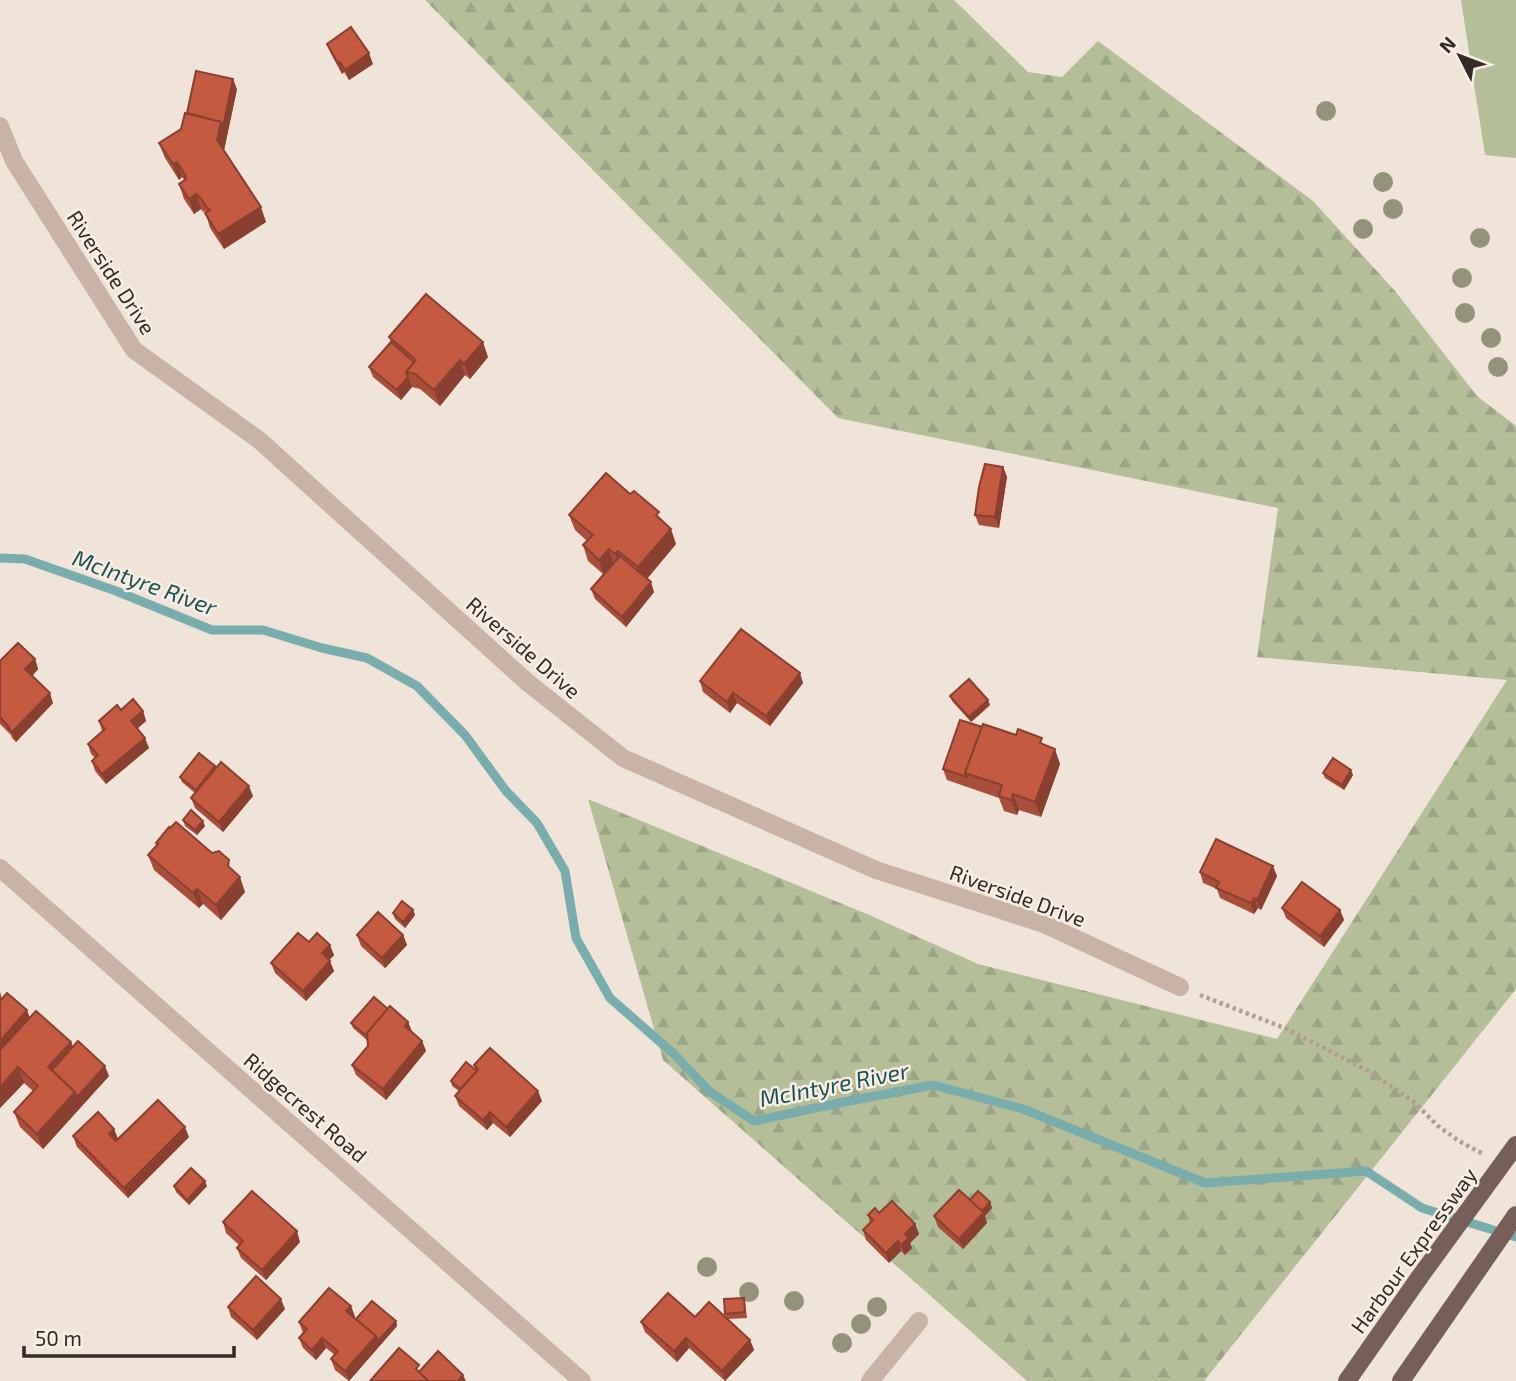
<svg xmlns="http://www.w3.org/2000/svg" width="1516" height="1381" viewBox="0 0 1516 1381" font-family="'Exo 2',sans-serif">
  <defs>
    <pattern id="forest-firs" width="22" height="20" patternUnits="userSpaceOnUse" patternTransform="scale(1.75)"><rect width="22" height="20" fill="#b4bf98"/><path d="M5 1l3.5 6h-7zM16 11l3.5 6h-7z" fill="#9ba483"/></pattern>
  </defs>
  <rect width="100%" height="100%" fill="#f0e3d7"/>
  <path fill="#b4bf98" d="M1461 0H1516V158L1485 155Z"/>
  <path fill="url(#forest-firs)" d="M425 0H954L1028 72 1062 77 1098 41 1313 201 1395 291 1477 396 1516 426V989L1204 1381H1027L663 1060 588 799 867 914 978 964 1277 1039 1507 680 1257 657 1278 508 838 418Z"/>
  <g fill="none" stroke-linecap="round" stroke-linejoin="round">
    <path stroke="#77adad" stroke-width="9" d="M0 558 25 559 116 591 212 630H263L322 648 367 658 417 686 465 735 506 791 537 823 565 871 576 938 610 998 674 1054 710 1092 754 1121 839 1103 933 1085 1023 1109 1205 1183 1366 1171 1422 1208 1516 1237"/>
    <path stroke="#b49d8e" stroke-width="4.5" stroke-dasharray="3.5 3.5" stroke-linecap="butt" d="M1200 995 1287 1029 1368 1071 1413 1101 1438 1126 1459 1141 1483 1154"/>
    <g stroke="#c8b3a4" stroke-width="18">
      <path d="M0 126 14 161 134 350 259 440 527 682 623 758 876 870 1044 924 1180 987"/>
      <path d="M0 868 582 1381"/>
      <path d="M870 1381 919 1321"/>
    </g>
    <g stroke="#755f57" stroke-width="18">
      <path d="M1347 1381 1419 1278"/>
      <path d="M1401 1381 1516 1215"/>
    </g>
    <path stroke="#755f57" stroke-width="18" d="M1419 1278 1516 1145"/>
  </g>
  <g fill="#929378">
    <circle cx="1326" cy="111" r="10"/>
    <circle cx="1383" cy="182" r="10"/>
    <circle cx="1393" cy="209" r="10"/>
    <circle cx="1363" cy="229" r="10"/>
    <circle cx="1480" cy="238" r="10"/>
    <circle cx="1462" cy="278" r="10"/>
    <circle cx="1465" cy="313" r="10"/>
    <circle cx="1491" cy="338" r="10"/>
    <circle cx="1498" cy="367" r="10"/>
    <circle cx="707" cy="1267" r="10"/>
    <circle cx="749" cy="1292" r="10"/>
    <circle cx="794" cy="1301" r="10"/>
    <circle cx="877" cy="1307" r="10"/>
    <circle cx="861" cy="1324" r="10"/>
    <circle cx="842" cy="1343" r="10"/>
  </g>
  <g fill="#a94e38">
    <path d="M327 44 373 64 349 80 344 72 342 74 331 54Z"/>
    <path d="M237 89 224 150 266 222 224 249 210 228 205 211 203 212 201 209 194 214 184 199 179 184 185 180 182 177 179 180 165 158 159 143 181 129 187 113Z"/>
    <path d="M389 337 488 357 470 379 465 375 440 406 420 389 412 387 401 400 373 377 369 367 391 342Z"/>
    <path d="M1003 467 1007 477 999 528 979 525 975 515Z"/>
    <path d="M569 515 662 521 676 544 647 579 654 592 626 627 595 599 591 589 603 574 588 561 583 545 587 541 575 530Z"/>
    <path d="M35 659 38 669 32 676 53 703 16 742 12 738 11 735 0 724V661Z"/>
    <path d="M700 681 803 683 770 726 737 703 730 713 703 692Z"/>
    <path d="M950 696 990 705 971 722 952 701Z"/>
    <path d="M121 710 143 711 146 721 137 729 149 748 106 784 95 771 92 761 95 758 91 754 88 744 102 731 99 721Z"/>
    <path d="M982 727 1044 745 1060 764 1041 817 1019 810 1017 815 1004 811 999 798 947 780 943 769Z"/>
    <path d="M215 766 216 768 253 796 223 832 195 808 191 798 195 793 182 782 180 777Z"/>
    <path d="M1323 773 1353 775 1344 790 1325 778Z"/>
    <path d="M183 820 205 826 197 835 185 826Z"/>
    <path d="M170 828 233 871 245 892 221 920 203 904 199 908 154 870 148 855 157 846 156 843Z"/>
    <path d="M1200 872 1277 876 1261 910 1258 908 1254 914 1220 898 1217 889 1203 883Z"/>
    <path d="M1282 908 1340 910 1344 920 1324 947 1286 918Z"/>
    <path d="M413 910 415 915 405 928 395 919 393 913Z"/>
    <path d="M357 935H403L407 945 385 968 361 946Z"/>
    <path d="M309 942 334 955 329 960 334 971 306 1001 275 973 271 963Z"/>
    <path d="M0 992 2 998 30 1018 71 1042 73 1047 109 1076 43 1149 20 1127 14 1112 33 1091 24 1083 0 1108Z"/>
    <path d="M388 1009 408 1022 412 1032 422 1041 426 1051 386 1100 356 1075 352 1065 368 1046V1041L353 1028 351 1023Z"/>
    <path d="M474 1065 542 1101 510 1137 493 1123 487 1130 459 1106 455 1096 459 1091 452 1086 451 1081 476 1071Z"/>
    <path d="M114 1129 118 1139 116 1141 189 1137 128 1198 77 1147 73 1136Z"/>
    <path d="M174 1186H207L189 1205 176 1192Z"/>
    <path d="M970 1200 990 1202 992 1208 985 1216 987 1223 963 1249 938 1227 934 1216Z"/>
    <path d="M879 1213 915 1224 919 1234 910 1243 912 1248 905 1255 901 1251 889 1263 866 1240 863 1230 870 1222 868 1215Z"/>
    <path d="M223 1222 300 1242 266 1280 241 1258 237 1248 239 1245 226 1233Z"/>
    <path d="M744 1298 745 1303 747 1318 727 1319 725 1314Z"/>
    <path d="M351 1306 355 1317H354L356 1319 396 1321 397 1326 349 1381 335 1370 331 1359 335 1355 326 1348 316 1360 303 1348 299 1338 303 1333 299 1322Z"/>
    <path d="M228 1307 285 1309 257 1340 231 1317Z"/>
    <path d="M695 1317 750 1340 754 1350 725 1381 689 1348 677 1362 645 1332 641 1322Z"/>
  </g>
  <g fill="#89402e">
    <path d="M369 53 373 64 349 80 345 70Z"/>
    <path d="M340 62 344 72 342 74 338 63Z"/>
    <path d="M233 79 237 89 223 155 217 140Z"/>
    <path d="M177 162 182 177 179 180 173 164Z"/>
    <path d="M196 194 201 209 194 214 189 199Z"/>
    <path d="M261 207 266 222 224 249 218 234Z"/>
    <path d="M483 342 488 357 470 379 464 364Z"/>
    <path d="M460 360 465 375 440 406 434 390Z"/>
    <path d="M408 377 412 387 401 400 397 390Z"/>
    <path d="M1003 467 1007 477 999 528 995 517Z"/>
    <path d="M671 529 676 544 643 583 638 567Z"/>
    <path d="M609 549 614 564 604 576 599 560Z"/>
    <path d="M618 551 623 566 620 569 615 554Z"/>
    <path d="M651 582 654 592 626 627 622 617Z"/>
    <path d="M35 659 38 669 29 680 25 669Z"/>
    <path d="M800 673 803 683 770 726 766 716Z"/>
    <path d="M50 693 53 703 16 742 12 732Z"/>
    <path d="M733 693 737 703 730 713 727 702Z"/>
    <path d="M988 700 990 705 971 722 969 717Z"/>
    <path d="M143 711 146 721 134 731 131 721Z"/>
    <path d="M145 738 149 748 106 784 102 774Z"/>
    <path d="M1055 749 1060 764 1041 817 1035 802Z"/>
    <path d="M215 766 217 771 198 795 196 790Z"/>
    <path d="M1351 770 1353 775 1344 790 1342 785Z"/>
    <path d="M249 786 253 796 223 832 219 822Z"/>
    <path d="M1013 794 1019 810 1017 815 1011 800Z"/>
    <path d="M203 821 205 826 197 835 195 830Z"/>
    <path d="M1273 866 1277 876 1261 910 1257 900Z"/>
    <path d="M240 877 245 892 221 920 216 905Z"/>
    <path d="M197 889 203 904 199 908 193 893Z"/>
    <path d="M1254 898 1258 908 1254 914 1251 903Z"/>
    <path d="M413 910 415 915 405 928 403 922Z"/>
    <path d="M1340 910 1344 920 1324 947 1320 936Z"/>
    <path d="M403 935 407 945 385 968 382 958Z"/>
    <path d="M330 945 334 955 326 964 322 953Z"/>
    <path d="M330 961 334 971 306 1001 303 991Z"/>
    <path d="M27 1010 31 1021 0 1050V1041Z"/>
    <path d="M408 1022 412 1032 405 1026Z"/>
    <path d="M422 1041 426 1051 386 1100 383 1089Z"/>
    <path d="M71 1042 77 1057 57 1079 48 1067Z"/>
    <path d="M105 1066 109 1076 81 1107 77 1097Z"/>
    <path d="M18 1067 24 1083 0 1108V1087Z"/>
    <path d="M538 1091 542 1101 510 1137 506 1127Z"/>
    <path d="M75 1092 81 1107 43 1149 37 1134Z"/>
    <path d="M490 1112 493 1123 487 1130 483 1120Z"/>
    <path d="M185 1127 189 1137 128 1198 124 1188Z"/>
    <path d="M114 1129 118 1139 113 1144 109 1134Z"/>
    <path d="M205 1181 207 1186 189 1205 187 1200Z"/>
    <path d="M990 1202 992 1208 985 1216 987 1223 963 1249 959 1239Z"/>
    <path d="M915 1224 919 1234 910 1243 912 1248 905 1255 901 1245 905 1234Z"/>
    <path d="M297 1231 300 1242 266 1280 262 1270Z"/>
    <path d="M898 1241 901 1251 889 1263 886 1253Z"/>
    <path d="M281 1299 285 1309 257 1340 253 1330Z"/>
    <path d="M351 1306 355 1317 350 1321 346 1311Z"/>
    <path d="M396 1321 397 1326 349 1381 345 1371 376 1336Z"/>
    <path d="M322 1338 326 1348 316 1360 312 1350Z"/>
    <path d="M686 1338 689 1348 677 1362 674 1351Z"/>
    <path d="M750 1340 754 1350 725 1381 722 1371Z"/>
    <path d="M463 1375 466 1381H458Z"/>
  </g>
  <g fill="#c45b41" stroke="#89402e" stroke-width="2">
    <path d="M351 27 369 53 345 70 340 62 338 63 327 44Z"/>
    <path d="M196 71 233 79 223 127 221 122 187 113Z"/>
    <path d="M185 113 221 122 217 140 261 207 218 234 205 213 210 210 209 209H208L199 196 198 197 196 194 189 199 179 184 186 179 184 177 186 176 177 162 173 164 159 143 181 129Z"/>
    <path d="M426 294 483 342 464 364 460 360 434 390 415 374 406 372 416 360 389 337Z"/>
    <path d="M391 342 414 362 406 372 408 377 397 390 369 367Z"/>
    <path d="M985 464 1003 467 995 517 975 515 979 487Z"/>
    <path d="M606 473 630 494 634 491 659 512 656 515 671 529 638 567 618 551 615 554 609 549 599 560 583 545 593 535 569 515Z"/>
    <path d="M620 556 651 582 622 617 591 589Z"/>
    <path d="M741 629 800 673 766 716 733 693 727 702 700 681Z"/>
    <path d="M18 643 35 659 25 669 50 693 12 732 8 728 9 727 0 717V661Z"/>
    <path d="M969 679 988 700 969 717 950 696Z"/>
    <path d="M133 699 143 711 131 721 145 738 102 774 92 761 98 755 88 744 105 729 99 721 117 705 121 710Z"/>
    <path d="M960 720 982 727 965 773 967 777 943 769Z"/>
    <path d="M983 724 1016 735 1018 729 1042 738 1040 743 1055 749 1035 802 1013 794 1011 800 999 796 1002 785 965 773Z"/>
    <path d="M199 753 215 766 196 790 180 777Z"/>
    <path d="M1333 758 1351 770 1342 785 1323 773Z"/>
    <path d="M221 762 249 786 219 822 191 798Z"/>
    <path d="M191 810 203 821 195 830 183 820Z"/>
    <path d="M176 822 212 853 219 851 229 860 228 866 240 877 216 905 197 889 193 893 148 855 158 844 156 843 169 827 170 828Z"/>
    <path d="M1216 839 1273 866 1257 900 1254 898 1251 903 1216 888 1219 882 1200 872Z"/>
    <path d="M1302 882 1340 910 1320 936 1282 908Z"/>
    <path d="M402 901 413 910 403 922 393 913Z"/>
    <path d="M378 912 403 935 382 958 357 935Z"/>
    <path d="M298 933 309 942 317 933 330 945 322 953 330 961 303 991 271 963Z"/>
    <path d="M7 993 27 1010 0 1041V1001Z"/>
    <path d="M374 997 388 1009 367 1033 368 1037 351 1023Z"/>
    <path d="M390 1006 408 1022 405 1026 422 1041 383 1089 352 1065 368 1046 367 1033Z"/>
    <path d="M36 1011 71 1042 48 1067 75 1092 37 1134 14 1112 38 1086 18 1067 0 1087V1050Z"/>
    <path d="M78 1041 105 1066 77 1097 75 1092 52 1070Z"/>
    <path d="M490 1048 538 1091 506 1127 490 1112 483 1120 455 1096 478 1069 474 1065Z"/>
    <path d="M466 1062 477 1071 460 1089 451 1081Z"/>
    <path d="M158 1100 185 1127 124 1188 73 1136 98 1112 114 1129 109 1134 116 1141Z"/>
    <path d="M191 1168 205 1181 187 1200 174 1186Z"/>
    <path d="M959 1190 984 1212 959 1239 934 1216Z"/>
    <path d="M252 1191 297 1231 262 1270 237 1248 243 1241 223 1222Z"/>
    <path d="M978 1191 990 1202 982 1211 970 1200Z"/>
    <path d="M892 1201 915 1224 905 1234 909 1238 901 1245 898 1241 886 1253 863 1230 873 1220 868 1215 875 1208 879 1213Z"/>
    <path d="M256 1276 281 1299 253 1330 228 1307Z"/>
    <path d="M329 1288 351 1306 346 1311 376 1336 345 1371 331 1359 338 1351 322 1338 312 1350 299 1338 307 1329 299 1322Z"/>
    <path d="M668 1293 695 1317 709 1302 750 1340 722 1371 686 1338 674 1351 641 1322Z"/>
    <path d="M744 1298 745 1312 725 1314 724 1299Z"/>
    <path d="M372 1301 396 1321 378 1341 376 1336 356 1319Z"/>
    <path d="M399 1348 419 1365 416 1369 429 1381H370Z"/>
    <path d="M438 1351 463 1375 458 1381H429L419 1372Z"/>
  </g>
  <g text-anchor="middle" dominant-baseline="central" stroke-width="5" stroke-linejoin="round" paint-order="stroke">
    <g font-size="21" fill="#332926" stroke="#f8eee3">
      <text transform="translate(112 272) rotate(57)">Riverside Drive</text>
      <text transform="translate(524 647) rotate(41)">Riverside Drive</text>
      <text transform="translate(1018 895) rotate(20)">Riverside Drive</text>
      <text transform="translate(306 1107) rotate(41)">Ridgecrest Road</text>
      <text transform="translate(1413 1250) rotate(-54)">Harbour Expressway</text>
    </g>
    <g font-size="23" font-style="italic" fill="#1c5354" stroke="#f8eee3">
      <text transform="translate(145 582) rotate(20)">McIntyre River</text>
      <text transform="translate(834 1084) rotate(-11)">McIntyre River</text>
    </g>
  </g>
  <g transform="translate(1460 56) rotate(312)" stroke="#f8eee3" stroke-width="5" paint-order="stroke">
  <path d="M0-5L12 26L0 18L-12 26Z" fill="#332926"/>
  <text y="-10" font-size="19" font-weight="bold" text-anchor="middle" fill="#332926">N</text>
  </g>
  <path d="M24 1346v10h210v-10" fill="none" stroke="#332926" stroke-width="3.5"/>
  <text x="35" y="1346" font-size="21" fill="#332926" stroke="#f8eee3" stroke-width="5" paint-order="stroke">50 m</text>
</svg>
